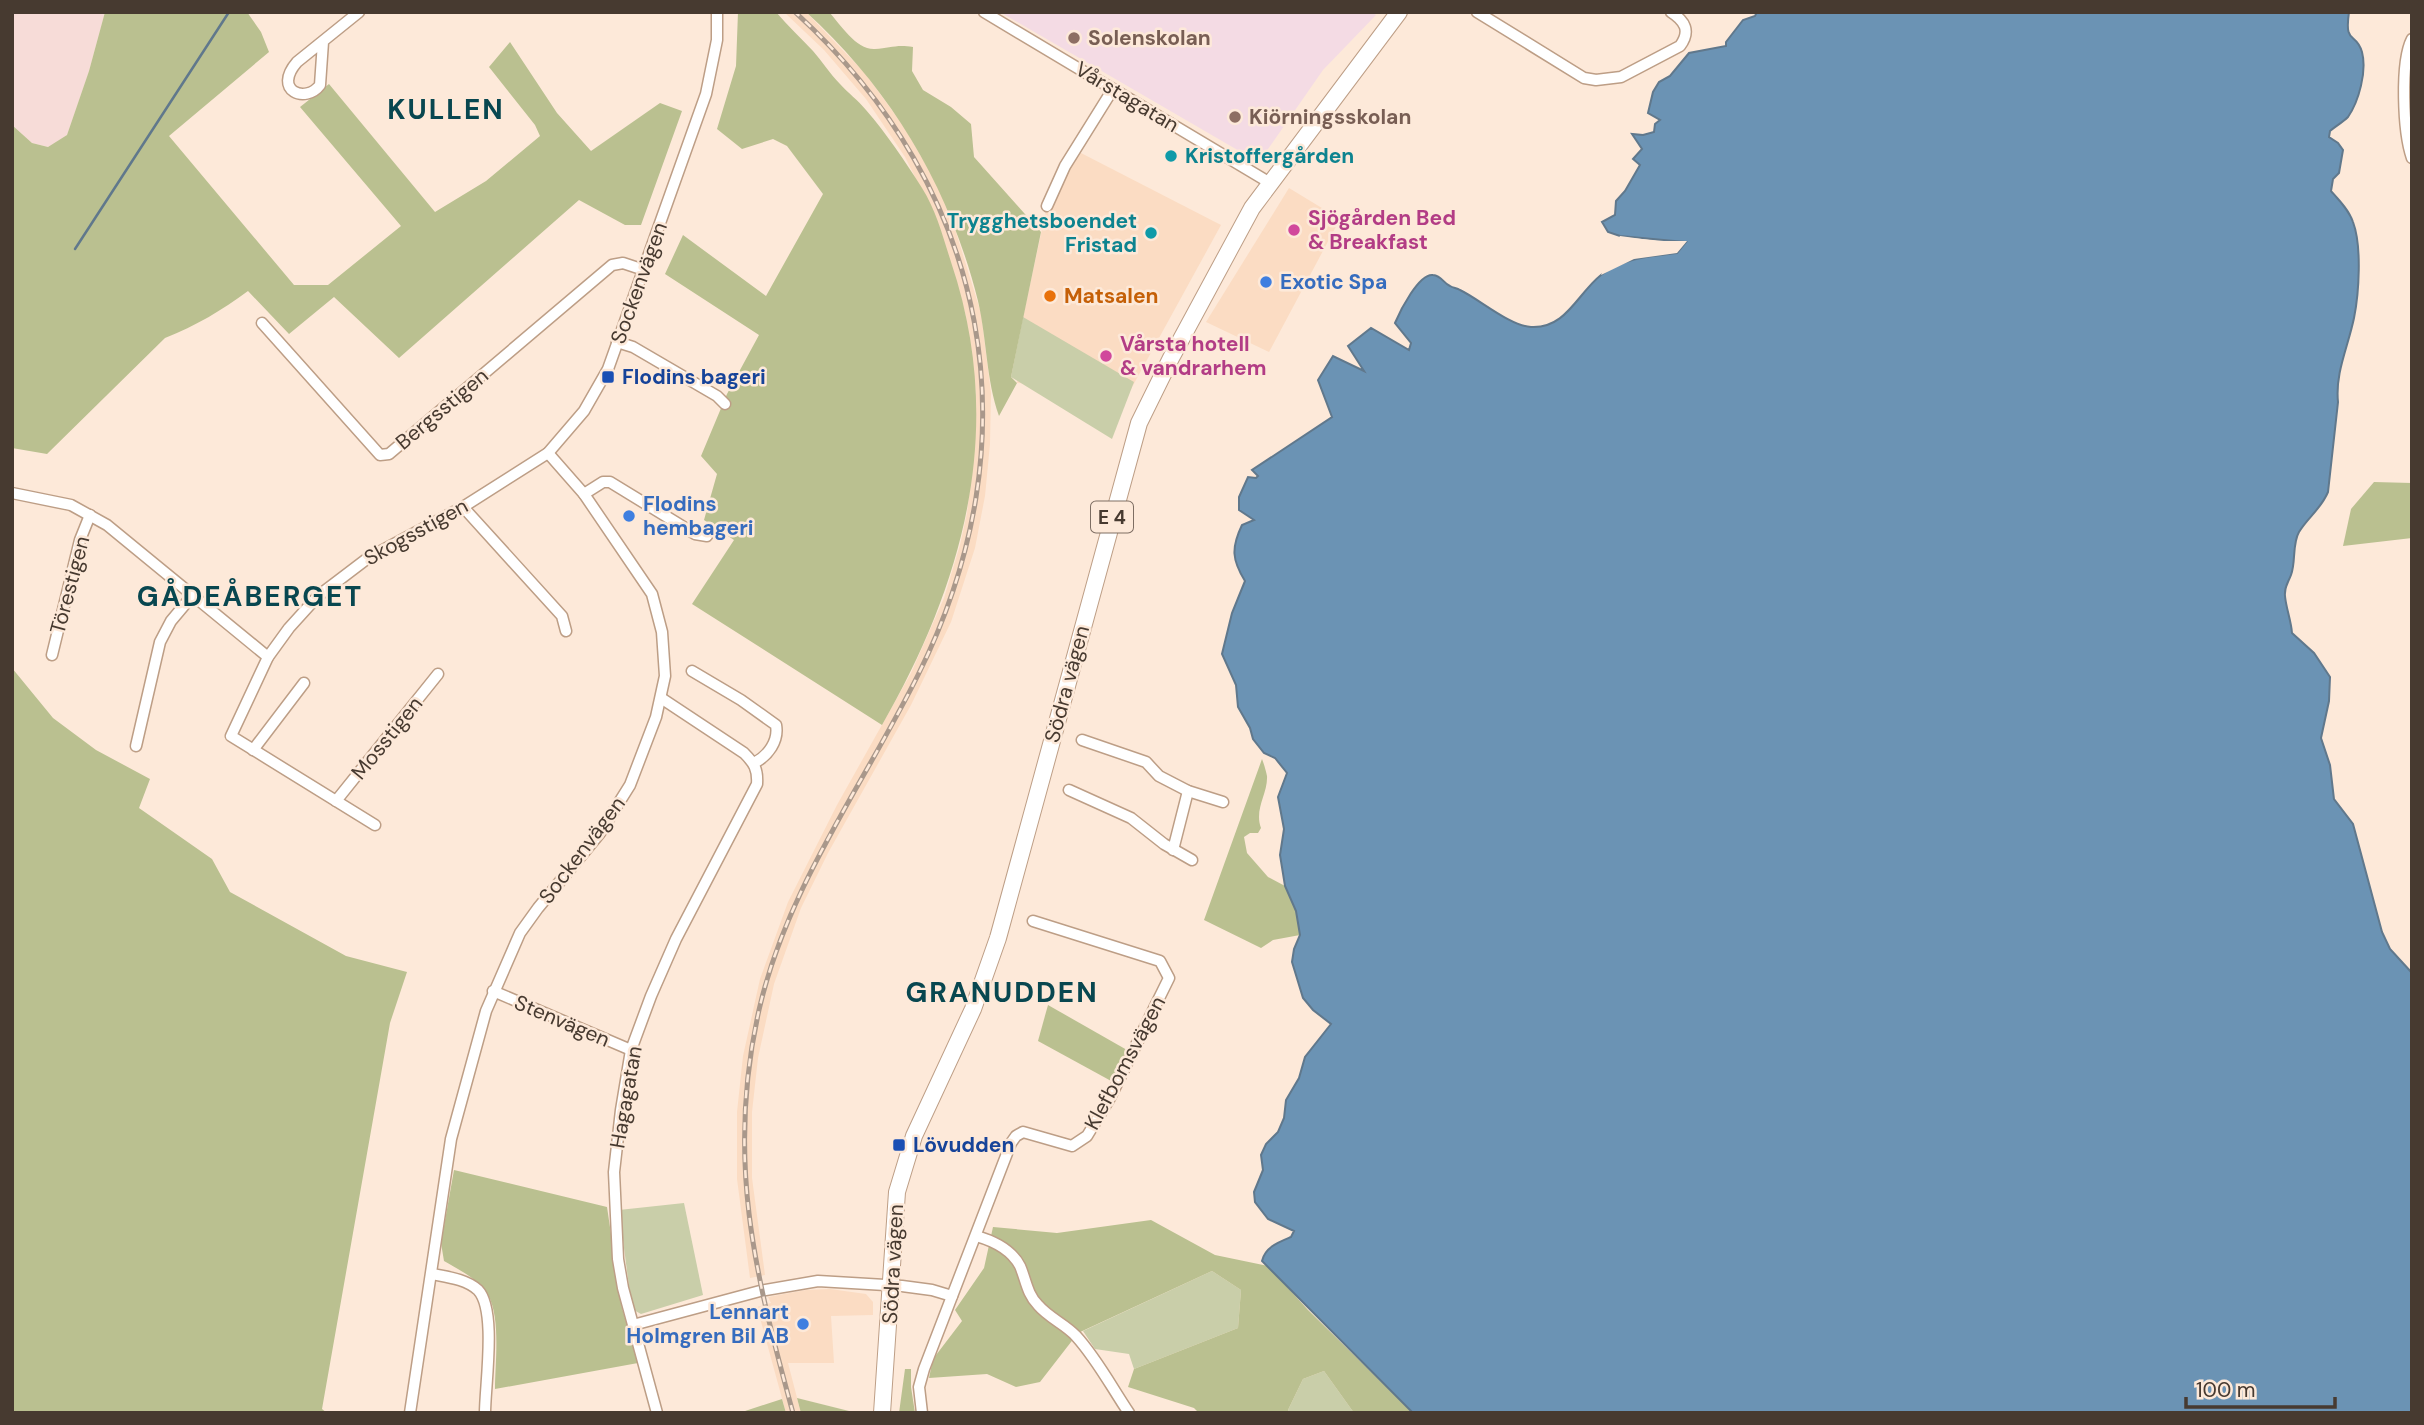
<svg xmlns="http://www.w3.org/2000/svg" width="2424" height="1425" viewBox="0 0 2424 1425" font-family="'DM Sans',sans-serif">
  <rect width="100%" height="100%" fill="#fde9d9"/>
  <g fill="#fbdcc3">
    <path d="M784 12H806L865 73 904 127 936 182 950 213 981 313 991 393 990 444 985 496 975 548 951 622 911 705 828 853 801 908 774 984 758 1058 752 1112V1178L765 1275 750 1278 737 1179V1112L743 1056 760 979 788 902 837 805 911 673 944 598 960 545 967 513 975 443 976 394 966 316 936 219 905 157 866 99 824 50Z"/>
    <path d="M1079 152 1221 225 1131 389 1017 383 1023 317 1047 206Z"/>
    <path d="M1289 188 1340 219 1269 352 1206 322Z"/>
    <path d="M830 1289 866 1294 873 1302V1315L831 1316 834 1363H788L801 1413H786L757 1307 771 1303 768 1297 806 1290Z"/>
  </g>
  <path fill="#f7dcd8" d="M12 12H105L89 71 67 135 49 147 32 143 12 125Z"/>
  <path fill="#f4dbe4" d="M1000 12H1371L1376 15 1323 70 1266 152 1253 159Z"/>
  <g fill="#c9cea9">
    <path d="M1023 317 1134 382 1112 439 1011 377Z"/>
    <path d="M684 1203 703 1295 641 1314 632 1309 619 1210Z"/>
    <path d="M1212 1271 1241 1290 1238 1328 1134 1369 1129 1354 1095 1349 1083 1331Z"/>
    <path d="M1324 1371 1354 1413H1289L1288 1410 1303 1379Z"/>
  </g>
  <g fill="#bac090">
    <path d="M105 12H247L261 32 269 52 169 136 294 285H328L401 226 300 107 329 84 435 212 486 181 540 136 535 125 489 67 510 42 557 113 591 151 660 103 682 111 641 225H625L579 200 399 358 334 297 289 334 248 291C222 310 196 326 165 338L47 454 12 448V125L32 143 48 147 67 135 89 71Z"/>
    <path d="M738 12H776C788 26 801 38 813 51 822 61 830 74 840 84 848 93 858 100 866 110 886 133 905 161 922 188 936 210 943 237 951 262 1006 425 966 579 882 725L692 604 734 540 704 520 717 474 701 456 727 394 759 335 665 274 683 235 766 296 823 194 787 146 773 139 742 149 717 129 736 66Z"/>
    <path d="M806 12H829C841 25 856 50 875 49 890 48 897 44 913 47L912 71 923 90 951 107 971 124 974 157 1041 232 1011 377 1017 383 999 416C986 379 987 340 978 301 950 189 892 90 806 12Z"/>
    <path d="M2374 482 2412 483V538L2343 546 2351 509Z"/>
    <path d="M12 668 53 718 96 750 150 779 139 808 212 859 230 892 346 956 407 972 390 1023 322 1409 327 1413H12Z"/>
    <path d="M1262 759C1264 764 1266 771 1267 776 1268 794 1254 809 1261 828L1258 833H1250L1244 837 1247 853 1268 877 1285 886 1296 911 1300 935 1273 940 1261 948 1204 920Z"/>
    <path d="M1048 1005 1127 1050 1113 1082 1038 1041Z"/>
    <path d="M454 1170 607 1207 622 1308 638 1363 495 1389C495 1363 501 1318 488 1295 480 1280 459 1270 444 1261L441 1243Z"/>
    <path d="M1151 1220 1215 1255 1268 1266 1308 1310 1413 1413H1354L1324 1371 1303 1379 1288 1410 1289 1413H1199L1194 1408 1128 1387 1134 1369 1238 1328 1241 1290 1212 1271 1078 1333 1040 1382 1016 1387 987 1374 929 1378 933 1359 962 1321 955 1310 984 1268 993 1227 1057 1233Z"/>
    <path d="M905 1369H911V1387L915 1413H899Z"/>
    <path d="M797 1398 857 1413H801Z"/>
    <path d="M782 1399 786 1413H739Z"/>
  </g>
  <path fill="#6b93b4" stroke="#60788c" stroke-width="2" d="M1757 12H2349C2344 46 2356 31 2362 52 2367 71 2359 101 2348 117 2343 122 2336 126 2330 131L2329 137 2338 143 2343 150 2339 173 2333 179 2331 191C2339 200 2349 210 2353 222 2362 246 2359 293 2354 318 2348 347 2335 373 2338 402L2328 492C2321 509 2308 517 2299 532 2292 544 2296 562 2291 575 2288 583 2284 587 2285 596 2286 608 2291 620 2292 633L2314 653 2330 677 2329 701 2321 738 2330 765 2334 799 2353 824 2382 932 2390 949 2412 973V1413H1413L1262 1261C1265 1247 1279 1242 1291 1237L1294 1231 1268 1219 1255 1202 1254 1192 1263 1170 1261 1155 1266 1144 1278 1132 1284 1118 1286 1100 1299 1078 1305 1057 1331 1024 1313 1010 1303 998 1292 962 1294 949 1300 935 1296 911 1285 886 1280 855 1284 829 1278 797 1287 773 1275 758 1264 753 1253 739 1250 728 1238 707 1236 685 1222 654 1232 613 1245 581C1232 560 1231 548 1242 525L1254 520 1239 510V497L1248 477 1256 478 1258 476 1252 470 1332 417 1318 380 1333 356 1364 371 1348 346 1371 328 1409 350 1411 343 1395 323C1400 311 1419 273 1433 275 1442 276 1443 283 1450 286 1453 288 1457 288 1460 290 1479 299 1510 326 1531 327 1566 329 1577 294 1601 275 1622 258 1651 256 1677 253L1686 242 1620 236 1608 232 1602 222 1615 215 1616 201 1625 191 1640 165 1633 159 1642 149 1632 134 1643 135 1654 132 1655 124 1660 120 1648 113 1653 92 1659 82 1670 76 1689 53 1726 46V42L1743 20 1755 16Z"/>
  <path fill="#fde9d9" d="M1620 236 1657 241H1687L1677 253 1634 259 1601 275 1603 270 1633 255 1675 250 1679 245 1618 239Z"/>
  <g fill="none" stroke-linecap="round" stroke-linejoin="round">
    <path stroke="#60788c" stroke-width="2.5" d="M75 249 229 12"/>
    <g stroke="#bd9e86" stroke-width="13">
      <g id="minor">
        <path d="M984 12 1270 183"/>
        <path d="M1477 12 1584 78 1596 80 1621 77 1680 46C1691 31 1685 21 1671 12"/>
        <path d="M2412 39C2400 62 2403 132 2412 158"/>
        <path d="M323 42 320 85C306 104 272 91 297 62L359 12"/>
        <path d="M1047 206 1065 166 1113 89"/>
        <path d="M262 323 380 455 389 454 612 265 623 263 644 270"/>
        <path d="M617 342 633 347 717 396 725 404"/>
        <path d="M12 493 71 505 107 525 268 657"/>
        <path d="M584 494 603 482H610L695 534 707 536"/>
        <path d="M463 507 562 616 566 631"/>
        <path d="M52 655 80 540 90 515"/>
        <path d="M692 671 741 700 776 725C779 741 768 756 754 763"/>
        <path d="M1082 740 1146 762 1159 776 1188 791 1223 802"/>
        <path d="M136 746 160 642 171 621 192 596"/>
        <path d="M253 750 304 683"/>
        <path d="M1069 790 1131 818 1164 844 1192 860"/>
        <path d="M336 801 438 674"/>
        <path d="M375 825 231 736 268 657 289 628 318 596 368 558 463 507 548 453 584 411 608 369 706 94 717 40V12"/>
        <path d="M1173 850 1188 791"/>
        <path d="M493 991 631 1050"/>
        <path d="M976 1236C994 1241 1011 1249 1020 1266 1026 1280 1027 1294 1038 1305 1049 1318 1065 1324 1076 1336 1097 1359 1112 1388 1129 1413"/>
        <path d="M432 1274C447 1277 466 1279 478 1290 497 1310 485 1385 485 1413"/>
        <path d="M633 1325 760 1291 818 1281 902 1286 932 1290 952 1296"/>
        <path d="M410 1413 451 1139 486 1011 520 933 538 908 600 833 630 785 656 717 665 676 662 632 652 594 584 494 548 453"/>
        <path d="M657 1413 623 1288 618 1259 614 1172 621 1110 631 1050 651 996 676 939 757 784C758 769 754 763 744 753L661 698"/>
        <path d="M922 1413 919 1387 924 1369 1011 1143 1016 1136 1023 1132 1072 1146 1087 1136 1110 1098 1169 978 1160 961 1033 921"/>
      </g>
    </g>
    <g stroke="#bd9e86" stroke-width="18">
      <path id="highway" d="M882 1413 897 1192 914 1136 973 1009 998 938 1139 423 1171 358 1252 208 1399 12"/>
    </g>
    <use href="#minor" stroke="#fff" stroke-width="10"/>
    <use href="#highway" stroke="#fff" stroke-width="16"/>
    <g stroke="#a9988b" stroke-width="5">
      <path id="rail" d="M793 1413C754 1271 726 1157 759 1010 787 887 863 786 918 675 1036 438 991 191 795 12"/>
    </g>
    <use href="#rail" stroke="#fde9d9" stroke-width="2.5" stroke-dasharray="8" stroke-linecap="butt"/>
  </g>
  <g fill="#8d6e63" stroke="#fde9d9" stroke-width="2.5">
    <circle cx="1074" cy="38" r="7"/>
    <circle cx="1235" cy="117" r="7"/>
  </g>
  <g fill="#0f9aa8" stroke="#fde9d9" stroke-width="2.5">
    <circle cx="1171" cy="156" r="7"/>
    <circle cx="1151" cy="233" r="7"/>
  </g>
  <g fill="#d1479c" stroke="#fde9d9" stroke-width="2.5">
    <circle cx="1294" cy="230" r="7"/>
    <circle cx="1106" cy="356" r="7"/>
  </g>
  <g fill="#3f7fe0" stroke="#fde9d9" stroke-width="2.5">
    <circle cx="1266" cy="282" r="7"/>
    <circle cx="629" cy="516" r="7"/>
    <circle cx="803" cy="1324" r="7"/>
  </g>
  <circle fill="#e8710a" stroke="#fde9d9" stroke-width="2.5" cx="1050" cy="296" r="7"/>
  <g fill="#1a4fb4" stroke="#fde9d9" stroke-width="2.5">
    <rect x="601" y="370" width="14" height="14" rx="3.5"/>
    <rect x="892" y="1138" width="14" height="14" rx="3.5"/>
  </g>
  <g text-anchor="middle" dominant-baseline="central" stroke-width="5" stroke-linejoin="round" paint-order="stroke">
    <rect fill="#fde9d9" stroke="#7e6e63" stroke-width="2" x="1091" y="501.5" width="42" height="31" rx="5"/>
    <g font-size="19" font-weight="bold" fill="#473a30">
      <text x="1112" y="517">E 4</text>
    </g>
    <g font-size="21" font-weight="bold" fill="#785e54" stroke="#fde9d9" text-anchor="start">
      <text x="1088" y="38">Solenskolan</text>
      <text x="1249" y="117">Kiörningsskolan</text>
    </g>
    <g font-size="21" fill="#473a30" stroke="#fde9d9">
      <text transform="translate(1127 97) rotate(31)">Vårstagatan</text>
      <text transform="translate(639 283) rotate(-70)">Sockenvägen</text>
      <text transform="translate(442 409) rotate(-40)">Bergsstigen</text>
      <text transform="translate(416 532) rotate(-29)">Skogsstigen</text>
      <text transform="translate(70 585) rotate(-75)">Törestigen</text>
      <text transform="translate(1067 684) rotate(-75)">Södra vägen</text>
      <text transform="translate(387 738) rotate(-51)">Mosstigen</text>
      <text transform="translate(582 850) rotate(-53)">Sockenvägen</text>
      <text transform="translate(562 1021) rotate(23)">Stenvägen</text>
      <text transform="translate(1125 1063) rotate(-62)">Klefbomsvägen</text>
      <text transform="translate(626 1097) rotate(-80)">Hagagatan</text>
      <text transform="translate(893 1264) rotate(-87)">Södra vägen</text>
    </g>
    <g font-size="21" font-weight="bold" fill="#0d838f" stroke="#fde9d9" text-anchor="start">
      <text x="1185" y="156">Kristoffergården</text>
      <text x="1137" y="221" text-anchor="end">Trygghetsboendet<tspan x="1137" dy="24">Fristad</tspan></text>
    </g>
    <g font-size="21" font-weight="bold" fill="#b23c85" stroke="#fde9d9" text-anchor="start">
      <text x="1308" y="218">Sjögården Bed<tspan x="1308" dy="24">&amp; Breakfast</tspan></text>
      <text x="1120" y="344">Vårsta hotell<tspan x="1120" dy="24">&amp; vandrarhem</tspan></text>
    </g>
    <g font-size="21" font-weight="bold" fill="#366cbe" stroke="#fde9d9" text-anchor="start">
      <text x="1280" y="282">Exotic Spa</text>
      <text x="643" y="504">Flodins<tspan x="643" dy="24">hembageri</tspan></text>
      <text x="789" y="1312" text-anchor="end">Lennart<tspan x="789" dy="24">Holmgren Bil AB</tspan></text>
    </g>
    <g font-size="21" font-weight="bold" fill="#c56008" stroke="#fde9d9" text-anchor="start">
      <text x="1064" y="296">Matsalen</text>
    </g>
    <g font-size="21" font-weight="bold" fill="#164399" stroke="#fde9d9" text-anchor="start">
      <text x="622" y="377">Flodins bageri</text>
      <text x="913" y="1145">Lövudden</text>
    </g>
    <g font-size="28" font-weight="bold" letter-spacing="2" fill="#084750" stroke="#fde9d9">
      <text x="446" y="109">KULLEN</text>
      <text x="250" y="596">GÅDEÅBERGET</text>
      <text x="1002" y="992">GRANUDDEN</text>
    </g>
  </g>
  <rect width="2424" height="1425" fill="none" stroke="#473a30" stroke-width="28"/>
  <path d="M2186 1397v10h149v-10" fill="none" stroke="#473a30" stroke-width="3.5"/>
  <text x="2196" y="1397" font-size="21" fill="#473a30" stroke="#fde9d9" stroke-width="5" paint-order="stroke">100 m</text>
</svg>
